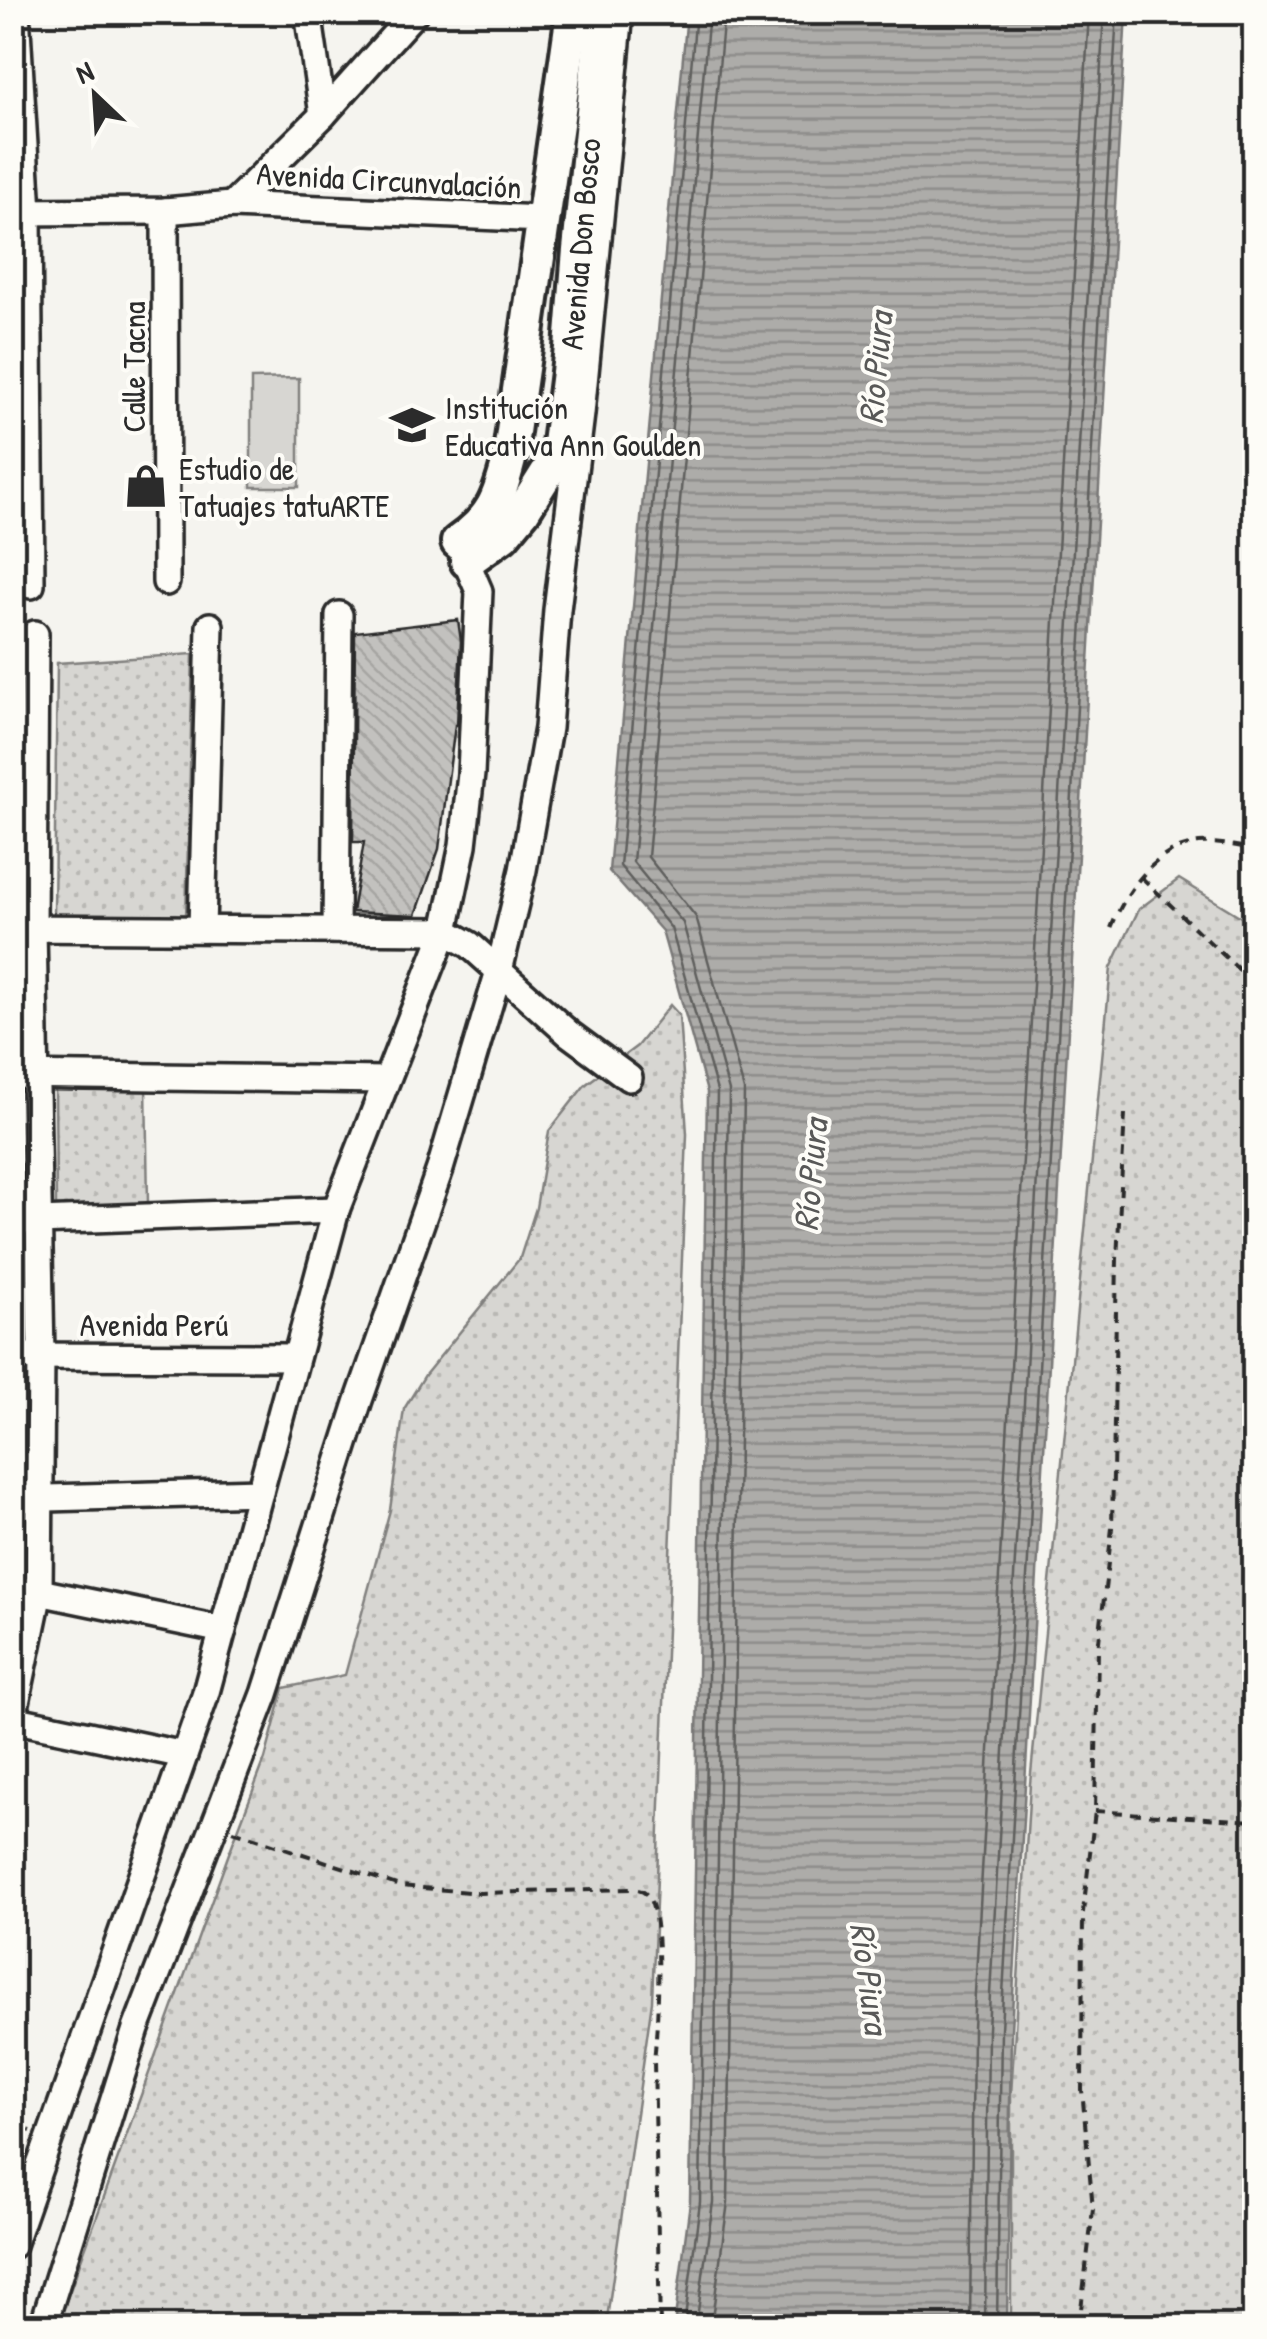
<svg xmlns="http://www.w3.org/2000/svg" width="1267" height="2339" viewBox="0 0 1267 2339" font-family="'Patrick Hand',sans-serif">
  <defs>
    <pattern id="green-dots" width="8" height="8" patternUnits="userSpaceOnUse" patternTransform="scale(2.5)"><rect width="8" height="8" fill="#d7d6d2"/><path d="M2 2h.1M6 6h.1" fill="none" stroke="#b9b8b4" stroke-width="1.8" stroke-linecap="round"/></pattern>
    <pattern id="water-rules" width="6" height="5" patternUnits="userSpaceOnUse" patternTransform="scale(2.5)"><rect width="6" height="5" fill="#adaca9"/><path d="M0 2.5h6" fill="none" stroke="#8d8c8a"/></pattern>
    <pattern id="building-back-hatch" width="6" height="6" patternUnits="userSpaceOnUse" patternTransform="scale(2.5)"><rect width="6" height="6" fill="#c2c1be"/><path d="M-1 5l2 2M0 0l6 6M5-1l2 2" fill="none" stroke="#a7a6a3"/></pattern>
  </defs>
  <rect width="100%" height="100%" fill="#f5f4ef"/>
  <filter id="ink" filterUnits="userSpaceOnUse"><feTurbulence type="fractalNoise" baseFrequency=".01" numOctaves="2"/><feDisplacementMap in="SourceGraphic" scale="20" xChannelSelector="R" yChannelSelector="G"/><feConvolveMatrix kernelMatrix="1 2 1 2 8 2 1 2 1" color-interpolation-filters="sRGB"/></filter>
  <g filter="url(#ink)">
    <g fill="url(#green-dots)" stroke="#81807e" stroke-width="2.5">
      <path d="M193 654 186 919 54 915 57 663Z"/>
      <path d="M1179 879 1254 925V2326H1011V2095L1030 1784 1111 968 1139 909Z"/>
      <path d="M670 1005 679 1015 687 1134 652 2001 606 2326H57L228 1856 265 1759 284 1688 345 1675 390 1510 404 1409 425 1375 520 1258 536 1208 549 1131 585 1085 637 1046Z"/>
      <path d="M146 1084 148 1205 56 1206 55 1086Z"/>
    </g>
    <path fill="#d7d6d2" stroke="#81807e" stroke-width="2.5" d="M299 378V487H251V379Z"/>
    <path fill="url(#water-rules)" stroke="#797877" stroke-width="2.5" d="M687 13H1126L1011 2030 1007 2326H674L690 2202 707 1092 662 931 609 871Z"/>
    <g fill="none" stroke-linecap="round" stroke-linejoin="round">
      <g stroke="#5f5f5d" stroke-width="2.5">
        <path d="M684 2326 700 2202 717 1091 671 928 620 866 696 12"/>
        <path d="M696 2326 713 2202 729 1091 683 923 633 862 709 12"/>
        <path d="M711 2326 728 2202 744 1090 696 917 648 857 724 12"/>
        <path d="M970 2326 973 2028 1089 12"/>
        <path d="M985 2326 988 2029 1104 12"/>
        <path d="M997 2326 1001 2029 1117 12"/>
      </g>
    </g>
    <path fill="url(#building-back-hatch)" stroke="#2b2b2b" stroke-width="2.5" d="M458 620 461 641 457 725H455L439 849 416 915 352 912 364 842H353L355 632Z"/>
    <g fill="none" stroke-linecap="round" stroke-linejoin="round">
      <g stroke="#2b2b2b" stroke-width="32">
        <g id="minor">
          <path d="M16 12 28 212 31 585"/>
          <path d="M308 12 323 115"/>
          <path d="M232 205 323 115 415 12"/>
          <path d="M165 211 166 582"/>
          <path d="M12 212 165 211 232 205 542 219"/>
          <path d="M12 928 445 931 470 945 568 1033 629 1078"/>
          <path d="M202 929 210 626"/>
          <path d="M336 930 339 615"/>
          <path d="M12 1075 386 1080"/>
          <path d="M12 1220 38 1221 336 1210"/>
          <path d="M12 1356 296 1357"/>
          <path d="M12 1499 260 1492"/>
          <path d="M12 1590 39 1592 223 1630"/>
          <path d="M12 1719 184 1755"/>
          <path d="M12 1722 39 1592 41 1356 33 928 35 634"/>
          <path d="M12 2245 205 1696 336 1210 445 931 463 845 471 774 479 591 460 547"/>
          <path d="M43 2326 136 2029 265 1694 359 1400 440 1169 499 971 523 870 548 728 557 610 581 414 620 12"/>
        </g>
      </g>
      <g stroke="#2b2b2b" stroke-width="40">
        <g id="major">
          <path d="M458 542C492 519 499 499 509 460L573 12"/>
          <path d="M467 561 503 535 523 511 553 463 559 444 571 348 579 250 603 12"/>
        </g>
      </g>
      <g stroke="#2b2b2b" stroke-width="4" stroke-dasharray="10 8" stroke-linecap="butt">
        <path d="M1141 877 1254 984"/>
        <path d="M1111 928C1126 891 1155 848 1199 843 1218 842 1236 846 1254 849"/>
        <path d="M1095 1811 1254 1821"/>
        <path d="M233 1831 400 1886 480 1893 632 1889C638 1890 643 1890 647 1895 665 1915 657 2032 654 2062L660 2326"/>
        <path d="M12 2125 31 2131"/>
        <path d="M1079 2326 1093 2209 1082 2090 1083 1912 1095 1811 1098 1650 1112 1528 1117 1259 1125 1114"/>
      </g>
      <use href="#minor" stroke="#fdfcf7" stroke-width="25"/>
      <use href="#major" stroke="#fdfcf7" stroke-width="32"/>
    </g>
  </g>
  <defs>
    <g id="school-bare" transform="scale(3.45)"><path d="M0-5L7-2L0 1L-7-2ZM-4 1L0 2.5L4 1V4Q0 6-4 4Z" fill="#2b2b2b" stroke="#fdfcf7" stroke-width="2.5" paint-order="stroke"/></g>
    <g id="shop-bare" transform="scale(3.45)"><path d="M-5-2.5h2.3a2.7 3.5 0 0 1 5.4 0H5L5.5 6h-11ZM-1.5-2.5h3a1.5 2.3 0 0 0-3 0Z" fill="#2b2b2b" stroke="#fdfcf7" stroke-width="2.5" paint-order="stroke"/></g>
  </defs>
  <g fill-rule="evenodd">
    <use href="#school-bare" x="412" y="425"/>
    <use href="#shop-bare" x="146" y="486"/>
  </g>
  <g text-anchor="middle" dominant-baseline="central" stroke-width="8" stroke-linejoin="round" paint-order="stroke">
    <g font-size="32" fill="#2b2b2b" stroke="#fdfcf7">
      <text transform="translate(389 180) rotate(3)">Avenida Circunvalación</text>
      <text transform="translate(580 244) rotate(-85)">Avenida Don Bosco</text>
      <text transform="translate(133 367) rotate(-90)">Calle Tacna</text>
      <text x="154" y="1324">Avenida Perú</text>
    </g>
    <g font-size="32" fill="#2b2b2b" stroke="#fdfcf7" text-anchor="start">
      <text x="445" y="407">Institución<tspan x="445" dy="37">Educativa Ann Goulden</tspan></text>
      <text x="179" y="468">Estudio de<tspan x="179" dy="37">Tatuajes tatuARTE</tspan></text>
    </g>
    <g font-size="35" font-style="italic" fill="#585857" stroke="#fdfcf7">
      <text transform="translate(875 368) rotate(-85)">Río Piura</text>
      <text transform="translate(810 1175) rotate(-85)">Río Piura</text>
      <text transform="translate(870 1978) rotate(82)">Río Piura</text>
    </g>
  </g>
  <rect width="1267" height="2339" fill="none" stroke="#fdfcf7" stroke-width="50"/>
  <rect x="25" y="25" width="1217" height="2289" fill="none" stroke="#2b2b2b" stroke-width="4" filter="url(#ink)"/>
  <g transform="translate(95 95) rotate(335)" stroke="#fdfcf7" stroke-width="8" paint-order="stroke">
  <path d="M0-8L18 38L0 25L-18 38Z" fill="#2b2b2b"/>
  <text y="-15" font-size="28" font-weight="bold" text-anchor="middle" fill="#2b2b2b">N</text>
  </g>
</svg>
